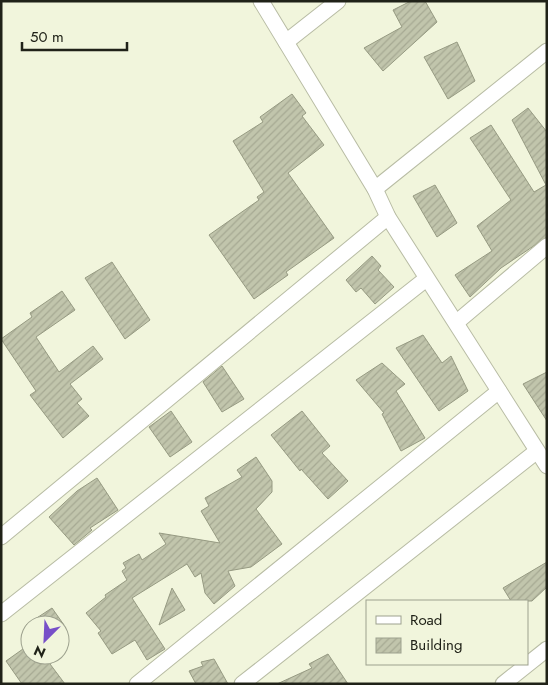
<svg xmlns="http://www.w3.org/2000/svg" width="548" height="685" viewBox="0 0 548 685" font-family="Jost,sans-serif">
  <defs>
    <pattern id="building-hatch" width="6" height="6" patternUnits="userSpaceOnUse" patternTransform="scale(1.25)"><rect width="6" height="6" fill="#c1c5ac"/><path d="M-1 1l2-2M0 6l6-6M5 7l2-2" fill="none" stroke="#a6a993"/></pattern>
  </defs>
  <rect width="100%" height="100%" fill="#f1f5dc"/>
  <g fill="url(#building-hatch)" stroke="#969a82">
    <path d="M411 1H425L437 22 383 71 364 48 402 27 393 10Z"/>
    <path d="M457 42 475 81 448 99 424 57Z"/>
    <path d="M292 94 306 113 302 116 324 145 288 173 334 238 286 272 288 275 254 299 209 235 259 200 257 197 264 192 233 141 263 122 260 117Z"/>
    <path d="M528 108 547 132V237L501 268 470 297 455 275 492 251 477 226 511 200 470 138 491 125 534 192 546 185 512 120Z"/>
    <path d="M435 185 457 223 437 237 413 196Z"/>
    <path d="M372 256 381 266 378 270 394 287 375 304 361 288 356 292 346 280Z"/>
    <path d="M112 262 150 320 125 339 85 278Z"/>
    <path d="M62 291 75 310 36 337 59 372 93 346 103 359 70 384 82 399 77 403 89 416 63 438 30 395 36 391 1 339 32 317 30 313Z"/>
    <path d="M423 335 442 363 451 356 468 391 439 411 396 348Z"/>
    <path d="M382 363 405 384 396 391 425 438 401 451 382 414 384 413 356 380Z"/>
    <path d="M222 366 244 399 222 412 203 382Z"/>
    <path d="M547 372V421L523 384Z"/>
    <path d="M171 411 192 442 170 457 149 427Z"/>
    <path d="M302 411 330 446 322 453 348 481 328 499 301 469 300 471 271 435Z"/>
    <path d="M256 457 272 481V492L256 509 282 544 251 567 228 571 235 586 214 604 205 593 201 573 195 577 187 564 132 598 165 649 147 660 135 640 112 654 98 633 101 631 86 613 106 597 105 595 127 580 122 571 126 568 123 563 139 554 142 560 166 544 159 533 220 543 201 511 209 506 205 498 242 477 237 470Z"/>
    <path d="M97 478 118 510 90 528 92 530 74 545 49 517 77 491Z"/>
    <path d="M547 562V587L532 601H511L503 588Z"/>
    <path d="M172 588 185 610 159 625Z"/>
    <path d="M52 608 64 625H26Z"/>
    <path d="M30 644V655H62L50 664 65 684H22L6 661Z"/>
    <path d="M328 654 348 684H277L312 668 309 664Z"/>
    <path d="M214 659 228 684H196L189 671 203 666 201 662Z"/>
  </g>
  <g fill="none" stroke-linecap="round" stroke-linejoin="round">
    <g stroke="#b8bca4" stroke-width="17">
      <g id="street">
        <path d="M261 1 375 189 388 217 547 466"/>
        <path d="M286 42 338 1"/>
        <path d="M375 189 547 51"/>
        <path d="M457 322 547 246"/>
        <path d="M1 537 388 217"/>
        <path d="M1 614 426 279"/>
        <path d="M137 684 499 391"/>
        <path d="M242 684 537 451"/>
        <path d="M503 684 547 649"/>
      </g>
    </g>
    <use href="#street" stroke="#fff" stroke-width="15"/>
  </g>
  <rect width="548" height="685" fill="none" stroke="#202218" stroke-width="5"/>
  <rect x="366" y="600" width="162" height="65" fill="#f1f5dc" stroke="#9da18e"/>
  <rect x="376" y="616" width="25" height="8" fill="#ffffff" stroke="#9da18e"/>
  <text x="410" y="625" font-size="15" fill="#202218">Road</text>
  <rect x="376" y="638" width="25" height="15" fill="url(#building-hatch)" stroke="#9da18e"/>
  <text x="410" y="650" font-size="15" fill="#202218">Building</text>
  <g transform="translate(45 640) rotate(204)"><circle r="24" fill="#f1f5dc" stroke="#9da18e"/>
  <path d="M0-4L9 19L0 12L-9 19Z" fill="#774fc8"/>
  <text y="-8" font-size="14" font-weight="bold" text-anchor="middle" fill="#202218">N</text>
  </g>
  <path d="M22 42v8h105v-8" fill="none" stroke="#202218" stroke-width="2.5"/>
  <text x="30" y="42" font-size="15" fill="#202218" stroke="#f1f5dc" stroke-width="4" paint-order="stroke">50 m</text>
</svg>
